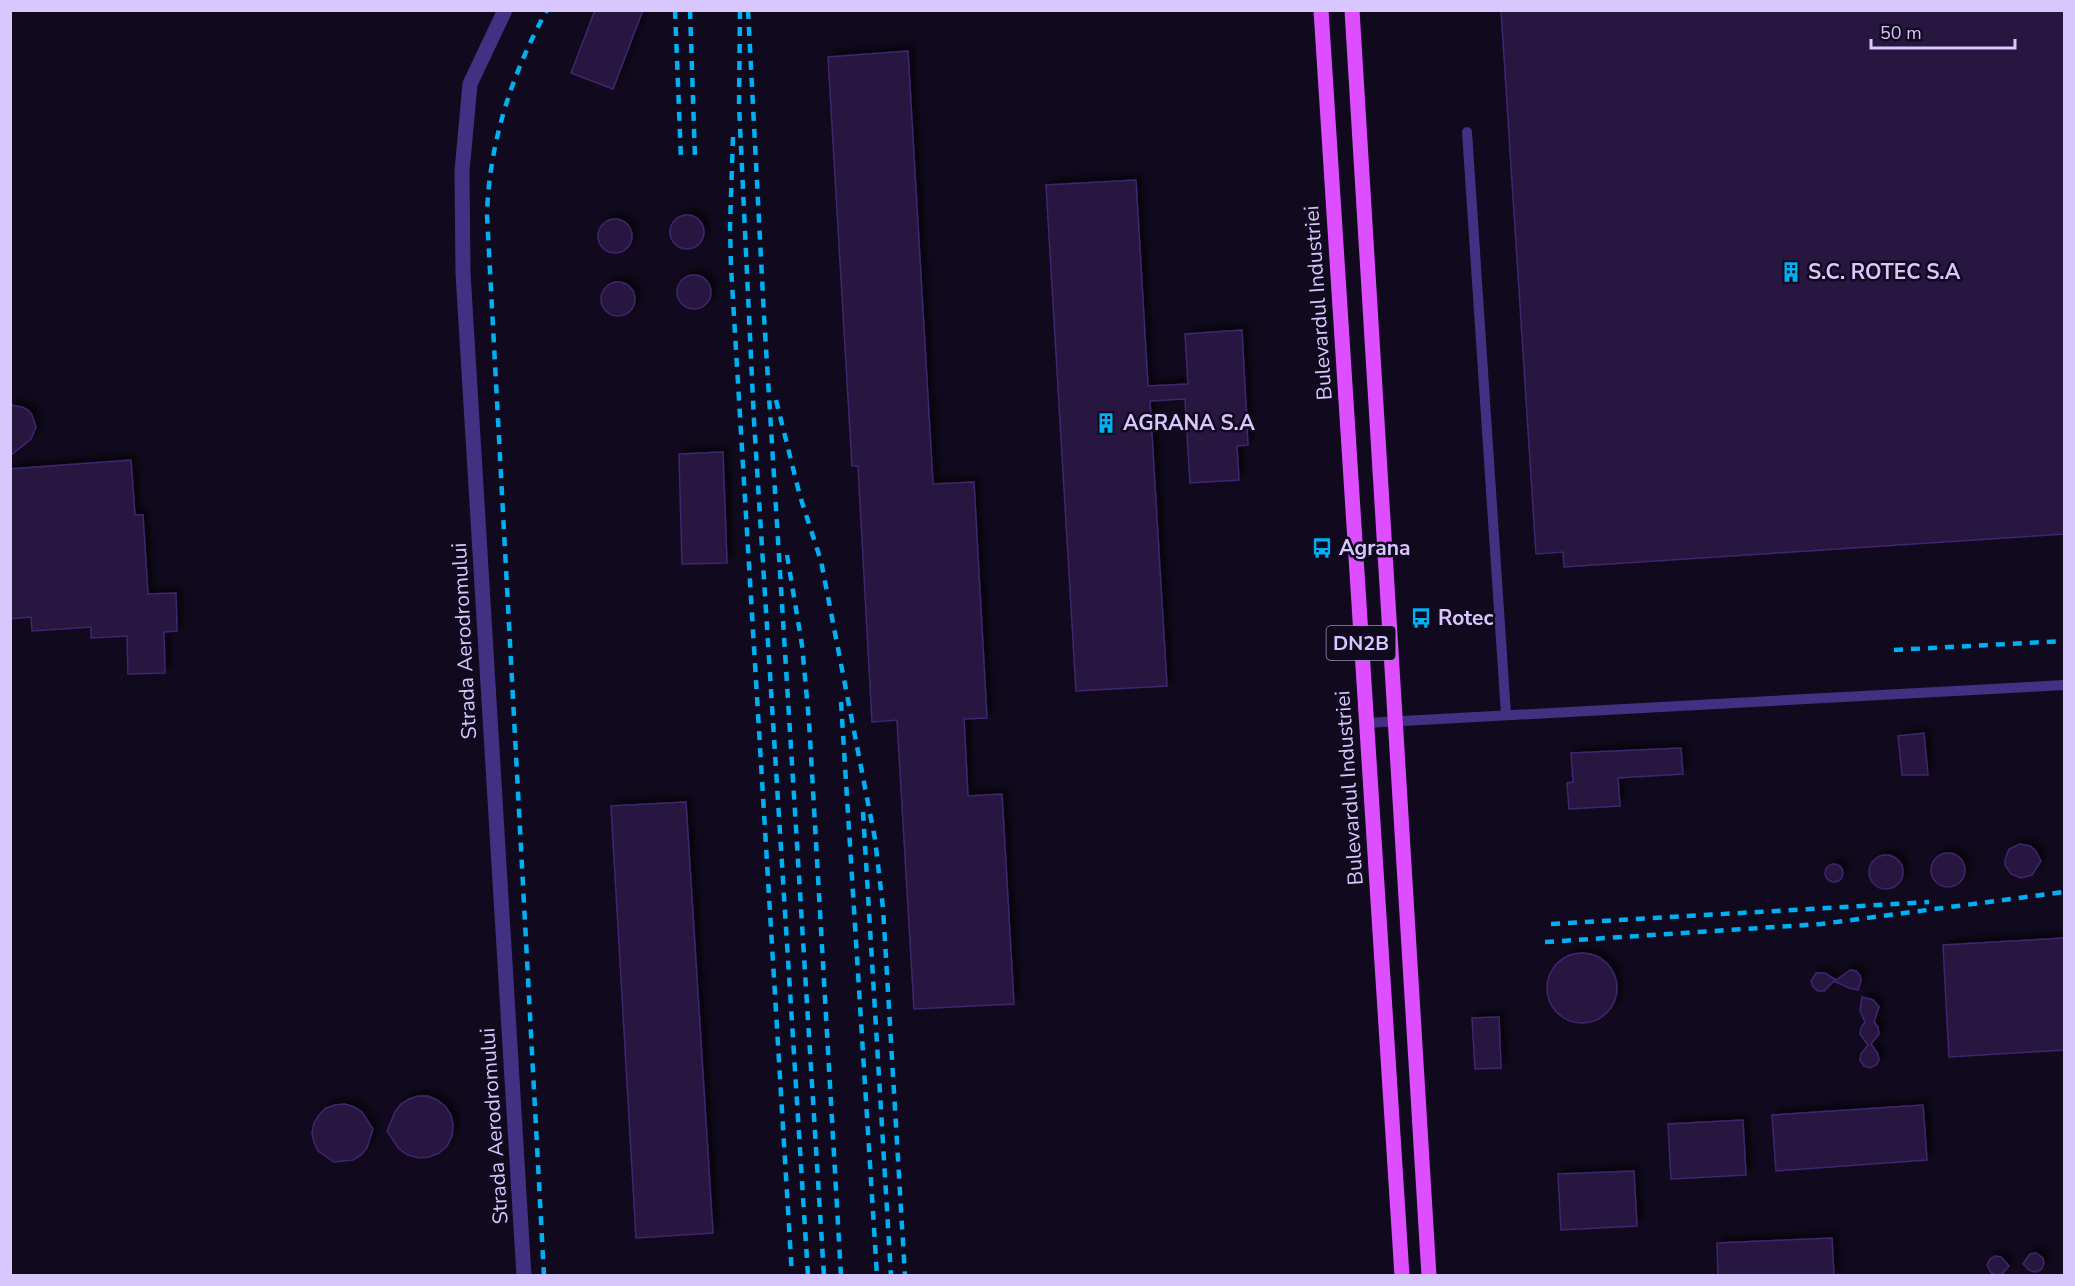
<svg xmlns="http://www.w3.org/2000/svg" width="2075" height="1286" viewBox="0 0 2075 1286" font-family="'Nunito Sans',sans-serif">
  <defs>
    <filter id="shadow"><feDropShadow dx="5.5" dy="-5.5" stdDeviation="3" flood-color="#0009"/></filter>
  </defs>
  <rect width="100%" height="100%" fill="#110a1e"/>
  <g fill="#251541" stroke="#40256f" stroke-width="1.5" filter="url(#shadow)">
    <path d="M595 10H643L613 89 571 73Z"/>
    <path d="M1501 10H2064V534L1564 567 1563 552 1536 554Z"/>
    <path d="M908 51 933 484 974 482 987 718 964 719 968 796 1002 794 1014 1004 914 1009 897 720 872 722 858 466H852L828 57Z"/>
    <path d="M1136 180 1148 386 1188 384 1185 334 1242 330 1248 445 1237 446 1239 480 1190 483 1185 399 1150 401 1167 686 1076 691 1046 185Z"/>
    <circle cx="687" cy="232" r="17"/>
    <circle cx="615" cy="236" r="17"/>
    <circle cx="694" cy="292" r="17"/>
    <circle cx="618" cy="299" r="17"/>
    <path d="M10 405 22 407 28 410 32 415 36 427 31 439 10 456Z"/>
    <path d="M723 452 727 563 682 564 679 454Z"/>
    <path d="M131 460 135 515H143L148 594 176 593 177 631 164 632 165 673 128 674 127 636 91 638V627L32 631 31 617 10 619V469Z"/>
    <path d="M1924 733 1928 775H1902L1898 736Z"/>
    <path d="M1681 748 1683 774 1618 778 1620 806 1569 809 1567 783 1573 782 1571 753Z"/>
    <path d="M686 802 713 1233 636 1238 611 806Z"/>
    <path d="M2020 844 2030 846 2035 850 2041 861 2032 875 2021 878 2011 874 2005 865V860L2009 849Z"/>
    <circle cx="1948" cy="870" r="17"/>
    <circle cx="1886" cy="872" r="17"/>
    <circle cx="1834" cy="873" r="9"/>
    <path d="M2064 938V1050L1949 1057 1943 945Z"/>
    <circle cx="1582" cy="988" r="35"/>
    <path d="M1850 970 1856 971 1860 975 1861 981 1858 990 1849 988 1834 981 1824 991H1818L1813 987 1811 981 1816 973H1825L1836 980Z"/>
    <path d="M1862 997 1873 1000 1879 1007 1874 1022 1878 1027 1879 1034 1871 1044 1878 1054 1879 1060 1876 1065 1870 1068 1864 1066 1860 1060 1861 1054 1868 1045 1860 1034 1861 1028 1865 1022 1860 1011Z"/>
    <path d="M1499 1017 1501 1068 1475 1069 1472 1018Z"/>
    <path d="M418 1096H428L437 1100 445 1106 451 1115 453 1125 452 1136 447 1146 439 1153 429 1157 419 1158 408 1155 399 1149 387 1131 395 1112 401 1104 409 1099Z"/>
    <path d="M345 1104 354 1107 362 1112 373 1129 367 1148 361 1155 353 1160 334 1162 318 1151 314 1142 312 1133 314 1123 319 1115 326 1108 335 1105Z"/>
    <path d="M1923 1105 1927 1160 1776 1171 1772 1115Z"/>
    <path d="M1743 1120 1746 1175 1671 1179 1668 1124Z"/>
    <path d="M1634 1171 1637 1226 1561 1230 1558 1174Z"/>
    <path d="M1832 1238 1834 1275H1718L1717 1243Z"/>
    <path d="M2036 1253 2043 1258 2044 1264 2041 1270 2035 1272 2029 1270 2023 1264 2030 1254Z"/>
    <path d="M1995 1256 2001 1257 2009 1266 2003 1273 1997 1275 1991 1273 1987 1265 1990 1259Z"/>
  </g>
  <g fill="none" stroke-linecap="round" stroke-linejoin="round">
    <g stroke="#423182" stroke-width="10">
      <path d="M1467 132 1506 715"/>
      <path d="M1366 723 2064 685"/>
    </g>
    <path stroke="#423182" stroke-width="15" d="M505 10 470 84 462 171 463 273 524 1276"/>
    <g stroke="#dc4eff" stroke-width="15">
      <path d="M1321 10 1402 1276"/>
      <path d="M1352 10 1429 1276"/>
    </g>
    <g stroke="#00b0f2" stroke-width="4.5" stroke-dasharray="9 8" stroke-linecap="butt">
      <path d="M675 10 681 159"/>
      <path d="M690 10 695 158"/>
      <path d="M740 10 739 105 754 421 808 1276"/>
      <path d="M748 10 764 316 824 1276"/>
      <path d="M733 137 730 226 731 267 792 1276"/>
      <path d="M776 400 800 496 821 561 875 839 883 908 905 1276"/>
      <path d="M787 555 802 645 809 721 841 1276"/>
      <path d="M1894 650 2064 641"/>
      <path d="M841 702 877 1276"/>
      <path d="M863 812 891 1276"/>
      <path d="M1551 924 1929 902"/>
      <path d="M1545 942 1821 924 2064 892"/>
      <path d="M544 1276 487 215C489 143 512 73 547 10"/>
    </g>
  </g>
  <defs>
    <g id="building-bare" transform="scale(1.62)"><path d="M-4-6H4V6H1V3H-1V6H-4ZM-2.5-4.3h1.7v1.8h-1.7ZM.8-4.3h1.7v1.8H.8ZM-2.5-1h1.7V.8h-1.7ZM.8-1h1.7V.8H.8Z" fill="#00b0f2" stroke="#110a1e" stroke-width="2.5" paint-order="stroke"/></g>
    <g id="bus-bare" transform="scale(1.62)"><path d="M-5-6H5V4H4V6H2V4H-2V6H-4V4H-5ZM-3.5-4V0h7V-4ZM-3.5 1.2v1.5H-2V1.2ZM2 1.2v1.5H3.5V1.2Z" fill="#00b0f2" stroke="#110a1e" stroke-width="2.5" paint-order="stroke"/></g>
  </defs>
  <g fill-rule="evenodd">
    <use href="#building-bare" x="1791" y="272"/>
    <use href="#building-bare" x="1106" y="423"/>
    <use href="#bus-bare" x="1322" y="548"/>
    <use href="#bus-bare" x="1421" y="618"/>
  </g>
  <g text-anchor="middle" dominant-baseline="central" stroke-width="5" stroke-linejoin="round" paint-order="stroke">
    <rect fill="#110a1e" stroke="#9c8ebc" stroke-width="1.5" x="1326.5" y="626" width="69" height="34" rx="4.5"/>
    <g font-size="20" font-weight="bold" fill="#d8c7ff">
      <text x="1361" y="643">DN2B</text>
    </g>
    <g font-size="21" font-weight="bold" fill="#d8c7ff" stroke="#110a1e" text-anchor="start">
      <text x="1808" y="272">S.C. ROTEC S.A</text>
      <text x="1123" y="423">AGRANA S.A</text>
      <text x="1339" y="548">Agrana</text>
      <text x="1438" y="618">Rotec</text>
    </g>
    <g font-size="21" fill="#d8c7ff" stroke="#110a1e">
      <text transform="translate(1318 303) rotate(-94)">Bulevardul Industriei</text>
      <text transform="translate(464 641) rotate(-93)">Strada Aerodromului</text>
      <text transform="translate(1349 788) rotate(-94)">Bulevardul Industriei</text>
      <text transform="translate(494 1126) rotate(-94)">Strada Aerodromului</text>
    </g>
  </g>
  <rect width="2075" height="1286" fill="none" stroke="#d8c7ff" stroke-width="24"/>
  <path d="M1871 39v9h144v-9" fill="none" stroke="#d8c7ff" stroke-width="3"/>
  <text x="1880" y="39" font-size="18" fill="#d8c7ff" stroke="#110a1e" stroke-width="4.5" paint-order="stroke">50 m</text>
</svg>
